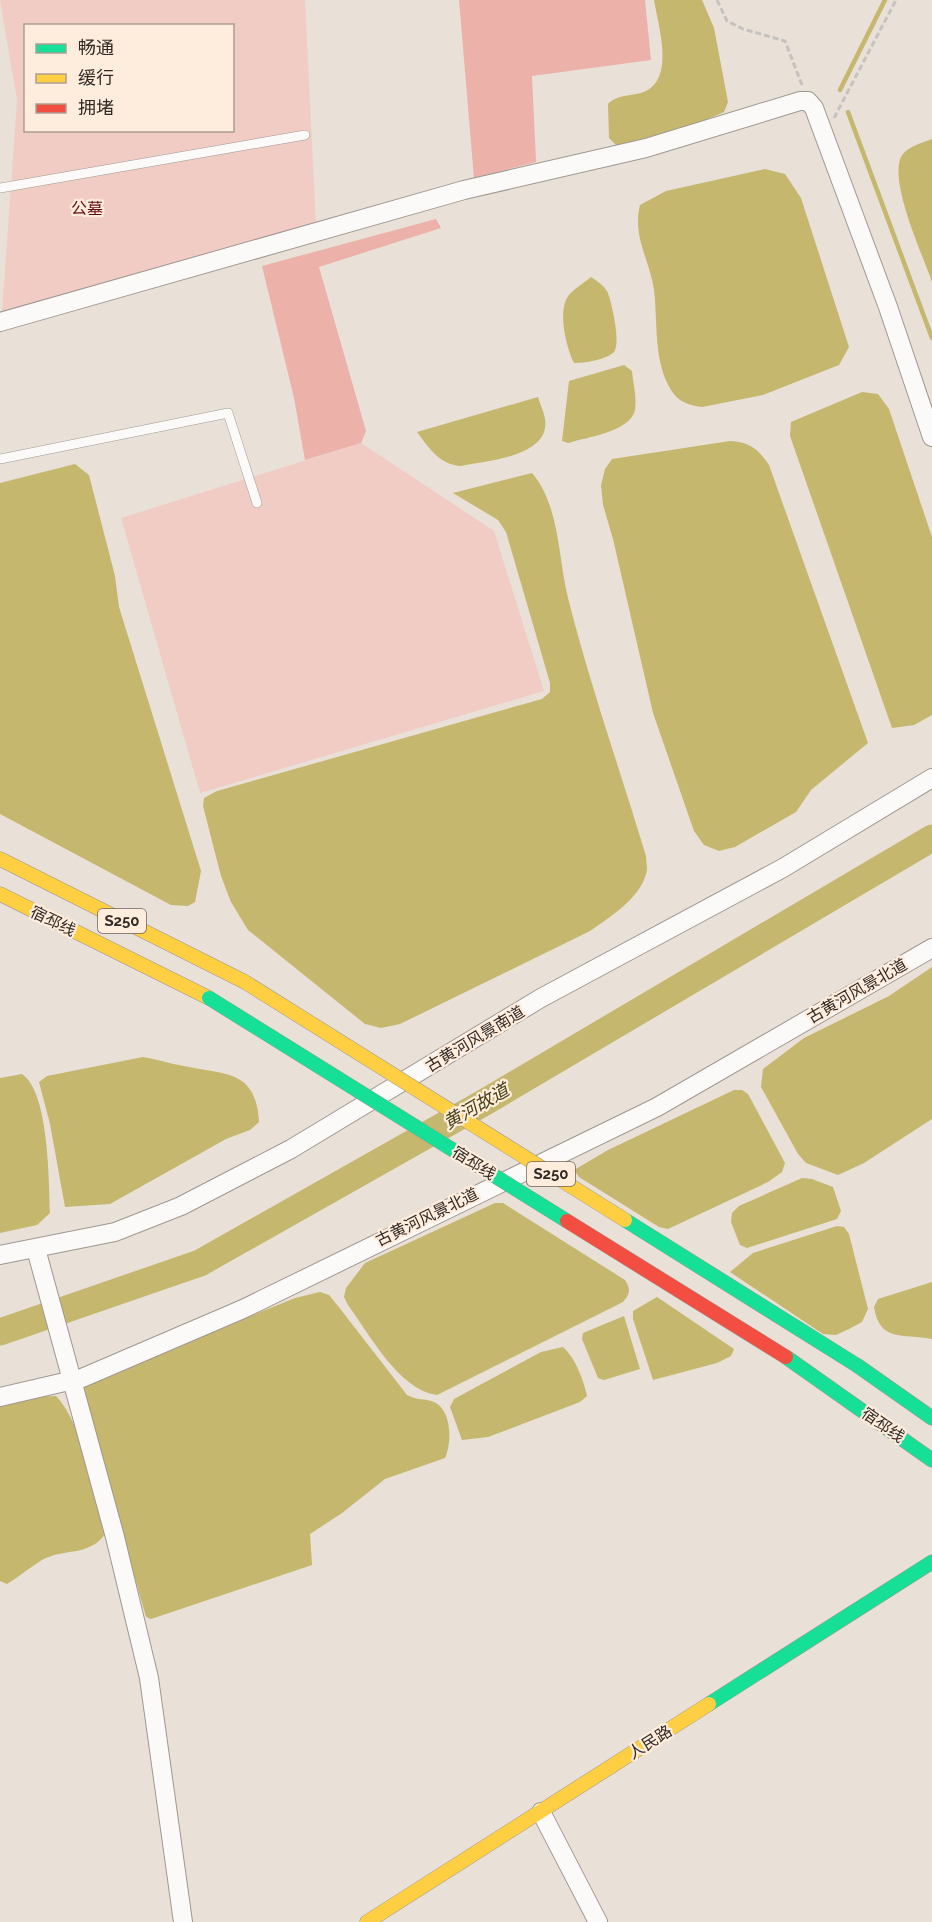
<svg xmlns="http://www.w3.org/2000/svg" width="932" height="1922" viewBox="0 0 932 1922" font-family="Raleway,'Noto Sans SC',sans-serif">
  <rect width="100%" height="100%" fill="#e9e0d7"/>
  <g fill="#f0ccc5" fill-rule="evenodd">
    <path d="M0 0H305L316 225 2 312 17 100ZM26 26H232V130H26Z"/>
    <path d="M361 443 494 531 544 691 200 793 121 518Z"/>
  </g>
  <g fill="#ecb1a9">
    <path d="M459 0H645L651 60 532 76 536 162 474 178Z"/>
    <path d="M436 219 441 228 319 267 366 431 361 443 305 460 294 398 262 266Z"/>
  </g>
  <g fill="#c5b76d">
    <path d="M654 0H702L714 28 728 102 724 112 696 124 617 146 609 138 608 104C619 93 633 97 646 91 675 77 658 25 654 0Z"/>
    <path d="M932 139V282C923 255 889 183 901 157 906 147 922 143 932 139Z"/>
    <path d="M765 169 785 174 801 198 849 347 839 365 763 395 702 407C689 405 678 402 671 390 653 360 658 323 654 290 650 260 632 237 640 205L666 191Z"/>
    <path d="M591 277C598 282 604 285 608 293 612 304 621 344 614 352 606 360 584 363 574 363 566 347 557 309 569 295 575 288 584 283 591 277Z"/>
    <path d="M624 365 632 371C633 383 637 398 635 410 630 432 587 437 568 443L562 441 569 381Z"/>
    <path d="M862 392 878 394 889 409 932 537V715L914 725 892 728 790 436 791 422Z"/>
    <path d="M538 397C540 404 544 412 545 419 551 457 485 461 460 466 439 464 429 448 417 432Z"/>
    <path d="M730 441C750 442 758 449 769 465L868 743 811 790 796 812 735 847 719 851 704 845 694 831 653 713 613 539 603 505 601 485 605 469 612 459Z"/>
    <path d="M75 464 89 475 115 576 119 607 201 871 195 902 188 906 171 905 0 814V483Z"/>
    <path d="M532 473C560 506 558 558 568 598 590 685 620 770 646 856 646 861 648 869 646 874 640 898 609 918 590 931L400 1024 381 1028 365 1024 248 930 231 902 221 876 203 806 204 798 217 791 542 699 550 692V683L506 532 498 520 453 493Z"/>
    <path d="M932 967V1119L864 1163 838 1175 806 1163 798 1154 761 1087 763 1069 804 1038 889 996Z"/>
    <path d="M143 1057C157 1059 170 1064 184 1066 225 1075 256 1069 259 1122L250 1130 226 1139 110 1204 65 1207 50 1124 39 1082 47 1076Z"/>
    <path d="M22 1074C49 1092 49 1182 50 1213L37 1225 0 1233V1078Z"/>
    <path d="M734 1090H742L748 1094 785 1163 782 1172 768 1182 668 1229 659 1227 579 1177 574 1170 608 1150Z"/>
    <path d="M802 1178 812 1179 833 1187 841 1211 837 1219 747 1248 740 1245 731 1222 732 1213 739 1206Z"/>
    <path d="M495 1203H503L625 1280C631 1289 630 1294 623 1302L437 1395C399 1390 370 1335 348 1305L344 1297 346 1288 365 1263Z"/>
    <path d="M837 1226 844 1227 849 1234 868 1309 862 1322 849 1329 836 1335 823 1334 730 1272 753 1253Z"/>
    <path d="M932 1282V1339C902 1333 880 1343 874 1307L878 1299Z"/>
    <path d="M320 1292 329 1295 338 1306 407 1395C418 1401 424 1398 434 1402 452 1410 452 1443 445 1458L385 1479 342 1513 310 1534 312 1565 151 1619 146 1617 85 1400 84 1389 86 1382 295 1298Z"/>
    <path d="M657 1297 734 1349 731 1356 717 1363 653 1380 633 1319V1311Z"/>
    <path d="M624 1316 640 1369 604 1380 598 1378 582 1339 583 1333Z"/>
    <path d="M563 1347C576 1359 583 1379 587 1396L580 1402 488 1437 462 1440 450 1407 454 1399 541 1352Z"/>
    <path d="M56 1396C80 1420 102 1500 105 1534 89 1557 63 1548 42 1560 30 1567 19 1577 7 1584L0 1581V1406L35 1397Z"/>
  </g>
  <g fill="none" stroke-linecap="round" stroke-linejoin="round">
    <g stroke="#c5b76d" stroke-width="4.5">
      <path d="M840 90 885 0"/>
      <path d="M848 112 932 338"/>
    </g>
    <path stroke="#c5b76d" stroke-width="27" d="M0 1332 200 1263 485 1102 932 838"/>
    <g stroke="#9f9891" stroke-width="10">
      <g id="lane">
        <path d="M0 188 305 135"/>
        <path d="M0 459 228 413 257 503"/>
      </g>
    </g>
    <g stroke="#9f9891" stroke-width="20">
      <g id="street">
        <path d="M0 322 464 190 646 148 800 101H808L814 108 888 307 932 437"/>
        <path d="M36 1249 115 1537 149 1678 183 1922"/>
        <path d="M0 1255 115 1232 181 1206 291 1149 541 998 783 868 932 778"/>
        <path d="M0 1397 82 1378 243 1309 657 1107 932 948"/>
        <path d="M541 1812 598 1922"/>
      </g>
    </g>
    <g stroke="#9f9891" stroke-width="15">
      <g id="fast">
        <path d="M786 1357 932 1460"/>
        <path d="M858 1366 932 1418"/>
        <path d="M709 1704 932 1562"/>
      </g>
    </g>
    <g stroke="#9f9891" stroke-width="15">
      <g id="slow">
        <path d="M0 859 245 982"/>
        <path d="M0 894 209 998"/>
        <path d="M367 1922 709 1704"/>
      </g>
    </g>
    <g stroke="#c5c2bf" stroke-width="3" stroke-dasharray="6 3" stroke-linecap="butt">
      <path d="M717 0 727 21 743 29 785 41 802 85"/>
      <path d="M834 118 896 0"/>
    </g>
    <use href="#lane" stroke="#fcfaf9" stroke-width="9"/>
    <use href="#street" stroke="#fcfaf9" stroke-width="18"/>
    <use href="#fast" stroke="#16e098" stroke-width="14"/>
    <use href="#slow" stroke="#ffcf43" stroke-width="14"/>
    <g stroke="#9f9891" stroke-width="15" stroke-linecap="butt">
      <g id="fast-bridge">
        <path d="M209 998 567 1221"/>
        <path d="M625 1220 858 1366"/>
      </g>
    </g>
    <g stroke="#9f9891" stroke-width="15" stroke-linecap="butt">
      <path id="slow-bridge" d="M245 982 625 1220"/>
    </g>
    <g stroke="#9f9891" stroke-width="15" stroke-linecap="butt">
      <path id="jam-bridge" d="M567 1221 786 1357"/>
    </g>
    <use href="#fast-bridge" stroke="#16e098" stroke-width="14"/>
    <use href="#slow-bridge" stroke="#ffcf43" stroke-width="14"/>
    <use href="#jam-bridge" stroke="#f24e42" stroke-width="14"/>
  </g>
  <g text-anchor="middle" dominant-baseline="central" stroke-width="4.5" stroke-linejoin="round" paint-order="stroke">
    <g fill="#feecdc" stroke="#6e645c" stroke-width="1.5">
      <rect x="98" y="909" width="48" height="24" rx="4.5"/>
      <rect x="527" y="1162" width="48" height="24" rx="4.5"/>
    </g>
    <g font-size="15" font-weight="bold" fill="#312a25">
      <text x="122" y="921">S250</text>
      <text x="551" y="1174">S250</text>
    </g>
    <g font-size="16" fill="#640810" stroke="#feecdc">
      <text x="87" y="208">公墓</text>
    </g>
    <g font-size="16" fill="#312a25" stroke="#feecdc">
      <text transform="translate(53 921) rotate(26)">宿邳线</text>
      <text transform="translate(857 991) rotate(-30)">古黄河风景北道</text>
      <text transform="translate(475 1039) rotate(-31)">古黄河风景南道</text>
      <text transform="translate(474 1163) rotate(32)">宿邳线</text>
      <text transform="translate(427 1217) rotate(-26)">古黄河风景北道</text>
      <text transform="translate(883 1425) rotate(35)">宿邳线</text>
      <text transform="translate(650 1742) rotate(-32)">人民路</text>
    </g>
    <g font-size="18" font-style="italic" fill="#484217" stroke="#feecdc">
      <text transform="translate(476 1106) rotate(-30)">黄河故道</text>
    </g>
  </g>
  <rect x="24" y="24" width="210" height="108" fill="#feecdc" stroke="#ac9e93" stroke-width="1.5"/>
  <rect x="36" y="44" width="30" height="9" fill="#16e098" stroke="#ac9e93" stroke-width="1.5"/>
  <text x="78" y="54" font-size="18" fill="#312a25">畅通</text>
  <rect x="36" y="74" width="30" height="9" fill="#ffcf43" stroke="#ac9e93" stroke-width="1.5"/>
  <text x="78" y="84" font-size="18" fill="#312a25">缓行</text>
  <rect x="36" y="104" width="30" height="9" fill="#f24e42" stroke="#ac9e93" stroke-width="1.5"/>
  <text x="78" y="114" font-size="18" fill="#312a25">拥堵</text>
</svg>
